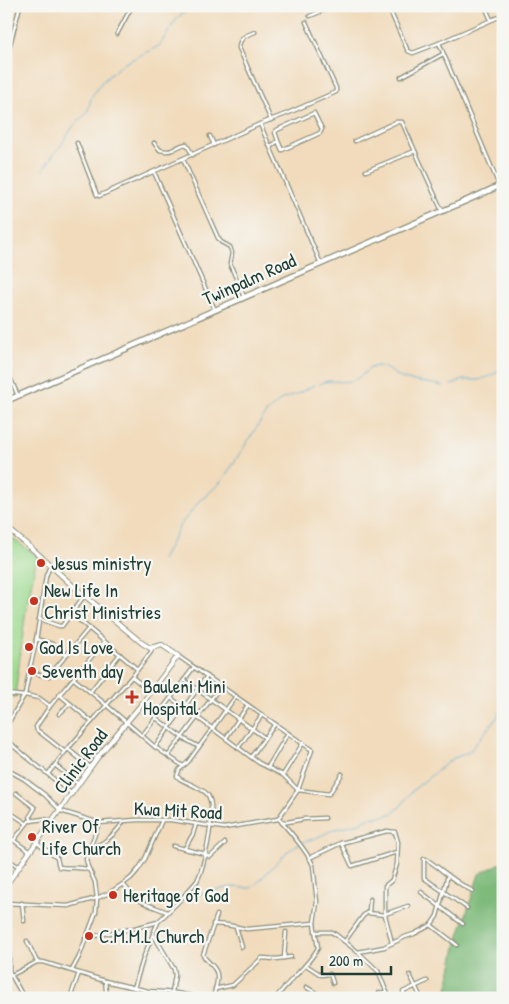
<svg xmlns="http://www.w3.org/2000/svg" width="509" height="1004" viewBox="0 0 509 1004" font-family="'Patrick Hand',sans-serif">
  <rect width="100%" height="100%" fill="#f6f6f2"/>
  <filter id="ink" filterUnits="userSpaceOnUse"><feTurbulence type="fractalNoise" baseFrequency=".02" numOctaves="2"/><feDisplacementMap in="SourceGraphic" scale="10" xChannelSelector="R" yChannelSelector="G"/><feConvolveMatrix kernelMatrix="1 2 1 2 8 2 1 2 1" color-interpolation-filters="sRGB"/></filter>
  <filter id="wash" filterUnits="userSpaceOnUse"><feTurbulence type="fractalNoise" baseFrequency=".0096" numOctaves="4" result="noise"/><feDisplacementMap in="SourceGraphic" scale="20" xChannelSelector="R" yChannelSelector="G"/><feGaussianBlur stdDeviation="1.12" result="paint"/><feColorMatrix in="noise" values="0 0 0 0 0 0 0 0 0 0 0 0 0 0 0 0 0 1.4 0 .05"/><feComposite in="paint" operator="in"/></filter>
  <g filter="url(#wash)">
    <rect width="100%" height="100%" fill="#f1dbbc"/>
    <path fill="#9dda8f" stroke="#5e8c62" d="M6 534 37 556 25 616 15 697 6 696Z"/>
    <path fill="#7eba7a" stroke="#4e7c57" d="M503 862V998H447V989L457 942 479 874Z"/>
    <g fill="none" stroke-linecap="round" stroke-linejoin="round">
      <g stroke="#53acd0" stroke-width="1">
        <path d="M43 170 55 152 60 147 74 125 87 113 92 96 101 83 121 65 159 46 178 17 193 6"/>
        <path d="M494 189 496 192 503 190"/>
        <path d="M319 384C323 382 327 381 331 381 339 381 346 383 354 380 362 378 367 367 377 366 386 366 393 374 401 378 415 383 429 382 443 386"/>
        <path d="M451 385 463 380H478L488 377 503 369"/>
        <path d="M162 560 180 525 199 502 222 481 266 413 282 399 295 395 314 385"/>
        <path d="M192 896 231 887 250 888 255 885 287 852 295 846 303 842 318 837 335 829 360 823 368 818 384 816 393 813 401 806 412 791 452 759 469 752 498 716 503 706"/>
      </g>
    </g>
  </g>
  <g filter="url(#ink)">
    <g fill="none" stroke-linecap="round" stroke-linejoin="round">
      <g stroke="#888c78" stroke-width="5">
        <g id="minor">
          <path d="M388 6 407 49 408 51 413 53 439 43 503 15"/>
          <path d="M485 6 491 20"/>
          <path d="M310 16 334 6"/>
          <path d="M255 32C246 35 239 38 239 48L271 120"/>
          <path d="M117 34 132 6"/>
          <path d="M439 43 499 185"/>
          <path d="M6 60 20 6"/>
          <path d="M401 77 443 54"/>
          <path d="M260 124 286 114 336 92V88L306 22"/>
          <path d="M210 136 214 145"/>
          <path d="M355 141 396 122H402L442 211"/>
          <path d="M77 143 97 195 99 196 260 124 321 264"/>
          <path d="M154 143 160 150C164 151 168 152 172 150 177 148 180 145 186 144L193 155"/>
          <path d="M270 147 278 141 282 150 320 133 322 129 314 113 277 130 275 132 278 141"/>
          <path d="M183 159 218 238 221 242 230 247 232 253 230 264 244 297"/>
          <path d="M366 171 415 151"/>
          <path d="M154 172 215 310"/>
          <path d="M6 368 18 396"/>
          <path d="M72 614 137 669"/>
          <path d="M39 619 59 626H62L84 596"/>
          <path d="M36 639 52 644 66 655"/>
          <path d="M29 672 46 676H49L89 628"/>
          <path d="M132 677 150 691"/>
          <path d="M74 679 104 703 155 747 183 766"/>
          <path d="M184 680 265 738"/>
          <path d="M90 692 120 654"/>
          <path d="M6 694 24 696"/>
          <path d="M25 695 39 698 50 706"/>
          <path d="M60 695 92 722"/>
          <path d="M171 698 259 763 283 775 298 790 329 794 342 774"/>
          <path d="M59 714 69 704"/>
          <path d="M156 718 183 738 199 747"/>
          <path d="M6 727 25 694 31 663 35 647 46 576 50 566"/>
          <path d="M142 736 194 667"/>
          <path d="M226 738 248 705"/>
          <path d="M6 740 72 794"/>
          <path d="M155 747 207 676"/>
          <path d="M238 748 262 715"/>
          <path d="M68 749 90 767"/>
          <path d="M65 752 37 730 36 727 50 706 104 642"/>
          <path d="M6 753 13 745"/>
          <path d="M168 756 221 686"/>
          <path d="M251 757 275 724"/>
          <path d="M55 765 78 784"/>
          <path d="M268 767 288 733"/>
          <path d="M6 769 24 779 45 795 61 811 99 823 136 820H171L224 828 278 819 298 790 312 750 178 656"/>
          <path d="M48 774 65 752 135 673 151 652 152 648"/>
          <path d="M283 775 303 743"/>
          <path d="M16 793 35 808 30 816 32 821"/>
          <path d="M6 810 26 823"/>
          <path d="M282 823 304 819 325 818"/>
          <path d="M6 835 30 852"/>
          <path d="M14 840 29 821 44 819 52 821"/>
          <path d="M37 843 57 858 59 867C69 869 80 866 89 870"/>
          <path d="M341 843 352 866 387 855 397 852"/>
          <path d="M173 846 205 854"/>
          <path d="M90 847C102 847 118 831 123 822"/>
          <path d="M185 848 193 834 196 824"/>
          <path d="M205 855 210 857 225 843"/>
          <path d="M6 858 19 867"/>
          <path d="M309 858 341 843 387 831 395 832 398 842 397 864 392 880 385 886V915L392 943"/>
          <path d="M123 884C139 904 145 903 167 912"/>
          <path d="M421 892 463 924"/>
          <path d="M6 903 68 906 97 898 109 893 123 884 131 878 138 870 145 859 162 820"/>
          <path d="M22 903 24 921"/>
          <path d="M467 908 424 878V859H426C442 869 455 883 473 891"/>
          <path d="M368 913 385 915"/>
          <path d="M385 914 408 906"/>
          <path d="M213 924 227 925 247 929 314 923"/>
          <path d="M431 925 457 945"/>
          <path d="M236 927 242 947"/>
          <path d="M315 932H331L335 934 358 952 378 971 389 998"/>
          <path d="M153 934 174 969 175 975 172 992"/>
          <path d="M6 937 9 954V971L24 998"/>
          <path d="M85 939 103 934 131 929 158 922"/>
          <path d="M27 941 37 962"/>
          <path d="M345 941 363 916 369 911 370 899"/>
          <path d="M358 952 384 947 405 937 414 934 431 925 437 916 448 875"/>
          <path d="M284 958 286 932"/>
          <path d="M306 965 321 975 330 974 333 983"/>
          <path d="M72 970 79 957 96 912 97 898 95 882 88 867 86 859 99 823"/>
          <path d="M410 975 421 998"/>
          <path d="M6 978 37 962H43L105 981 148 991 176 993 202 998"/>
          <path d="M105 981 107 998"/>
          <path d="M306 987 316 993 320 998"/>
          <path d="M134 988 144 956 158 922 183 897 197 881 200 874C205 859 218 806 207 794 202 788 187 783 180 779L177 776 179 770 188 762 236 696"/>
          <path d="M215 989 233 985 262 958 276 959 291 957"/>
          <path d="M351 996V998"/>
          <path d="M70 998 79 973"/>
          <path d="M213 998C215 989 221 976 214 968 211 963 206 961 203 955L217 915"/>
          <path d="M276 998C288 980 307 968 318 948L314 923 317 902 313 865C306 849 290 832 279 819"/>
          <path d="M377 998 379 993 387 992"/>
          <path d="M405 998 403 992 427 981"/>
        </g>
      </g>
      <g stroke="#888c78" stroke-width="6">
        <path id="tertiary" d="M6 527 37 553 73 586 142 643 150 648 162 645 178 656 140 706 97 758 6 885"/>
      </g>
      <g stroke="#888c78" stroke-width="7">
        <path id="secondary" d="M6 401 477 196 503 184"/>
      </g>
      <use href="#minor" stroke="#fff" stroke-width="2.5"/>
      <use href="#tertiary" stroke="#fff" stroke-width="4"/>
      <use href="#secondary" stroke="#fff" stroke-width="4.5"/>
    </g>
  </g>
  <g fill="#c8321e" stroke="#f6f6f2" stroke-width="2">
    <circle cx="41" cy="563" r="5"/>
    <circle cx="34" cy="601" r="5"/>
    <circle cx="29" cy="647" r="5"/>
    <circle cx="32" cy="671" r="5"/>
    <path d="M129.5 689.5h5v5h5v5h-5v5h-5v-5h-5v-5h5z"/>
    <circle cx="32" cy="837" r="5"/>
    <circle cx="113" cy="895" r="5"/>
    <circle cx="89" cy="936" r="5"/>
  </g>
  <g text-anchor="middle" dominant-baseline="central" stroke-width="4.5" stroke-linejoin="round" paint-order="stroke">
    <g font-size="19" fill="#1f3d34" stroke="#f6f6f2">
      <text transform="translate(249 279) rotate(-24)">Twinpalm Road</text>
      <text transform="translate(80 761) rotate(-53)">Clinic Road</text>
      <text transform="translate(178 810) rotate(3)">Kwa Mit Road</text>
    </g>
    <g font-size="19" fill="#1f3d34" stroke="#f6f6f2" text-anchor="start">
      <text x="51" y="563">Jesus ministry</text>
      <text x="44" y="590">New Life In<tspan x="44" dy="22">Christ Ministries</tspan></text>
      <text x="39" y="647">God Is Love</text>
      <text x="42" y="671">Seventh day</text>
      <text x="143" y="686">Bauleni Mini<tspan x="143" dy="22">Hospital</tspan></text>
      <text x="42" y="826">River Of<tspan x="42" dy="22">Life Church</tspan></text>
      <text x="123" y="895">Heritage of God</text>
      <text x="99" y="936">C.M.M.L Church</text>
    </g>
  </g>
  <rect width="509" height="1004" fill="none" stroke="#f6f6f2" stroke-width="25"/>
  <path d="M322 966v8h69v-8" fill="none" stroke="#1f3d34" stroke-width="2.5"/>
  <text x="329" y="966" font-size="15" fill="#1f3d34" stroke="#f6f6f2" stroke-width="4" paint-order="stroke">200 m</text>
</svg>
